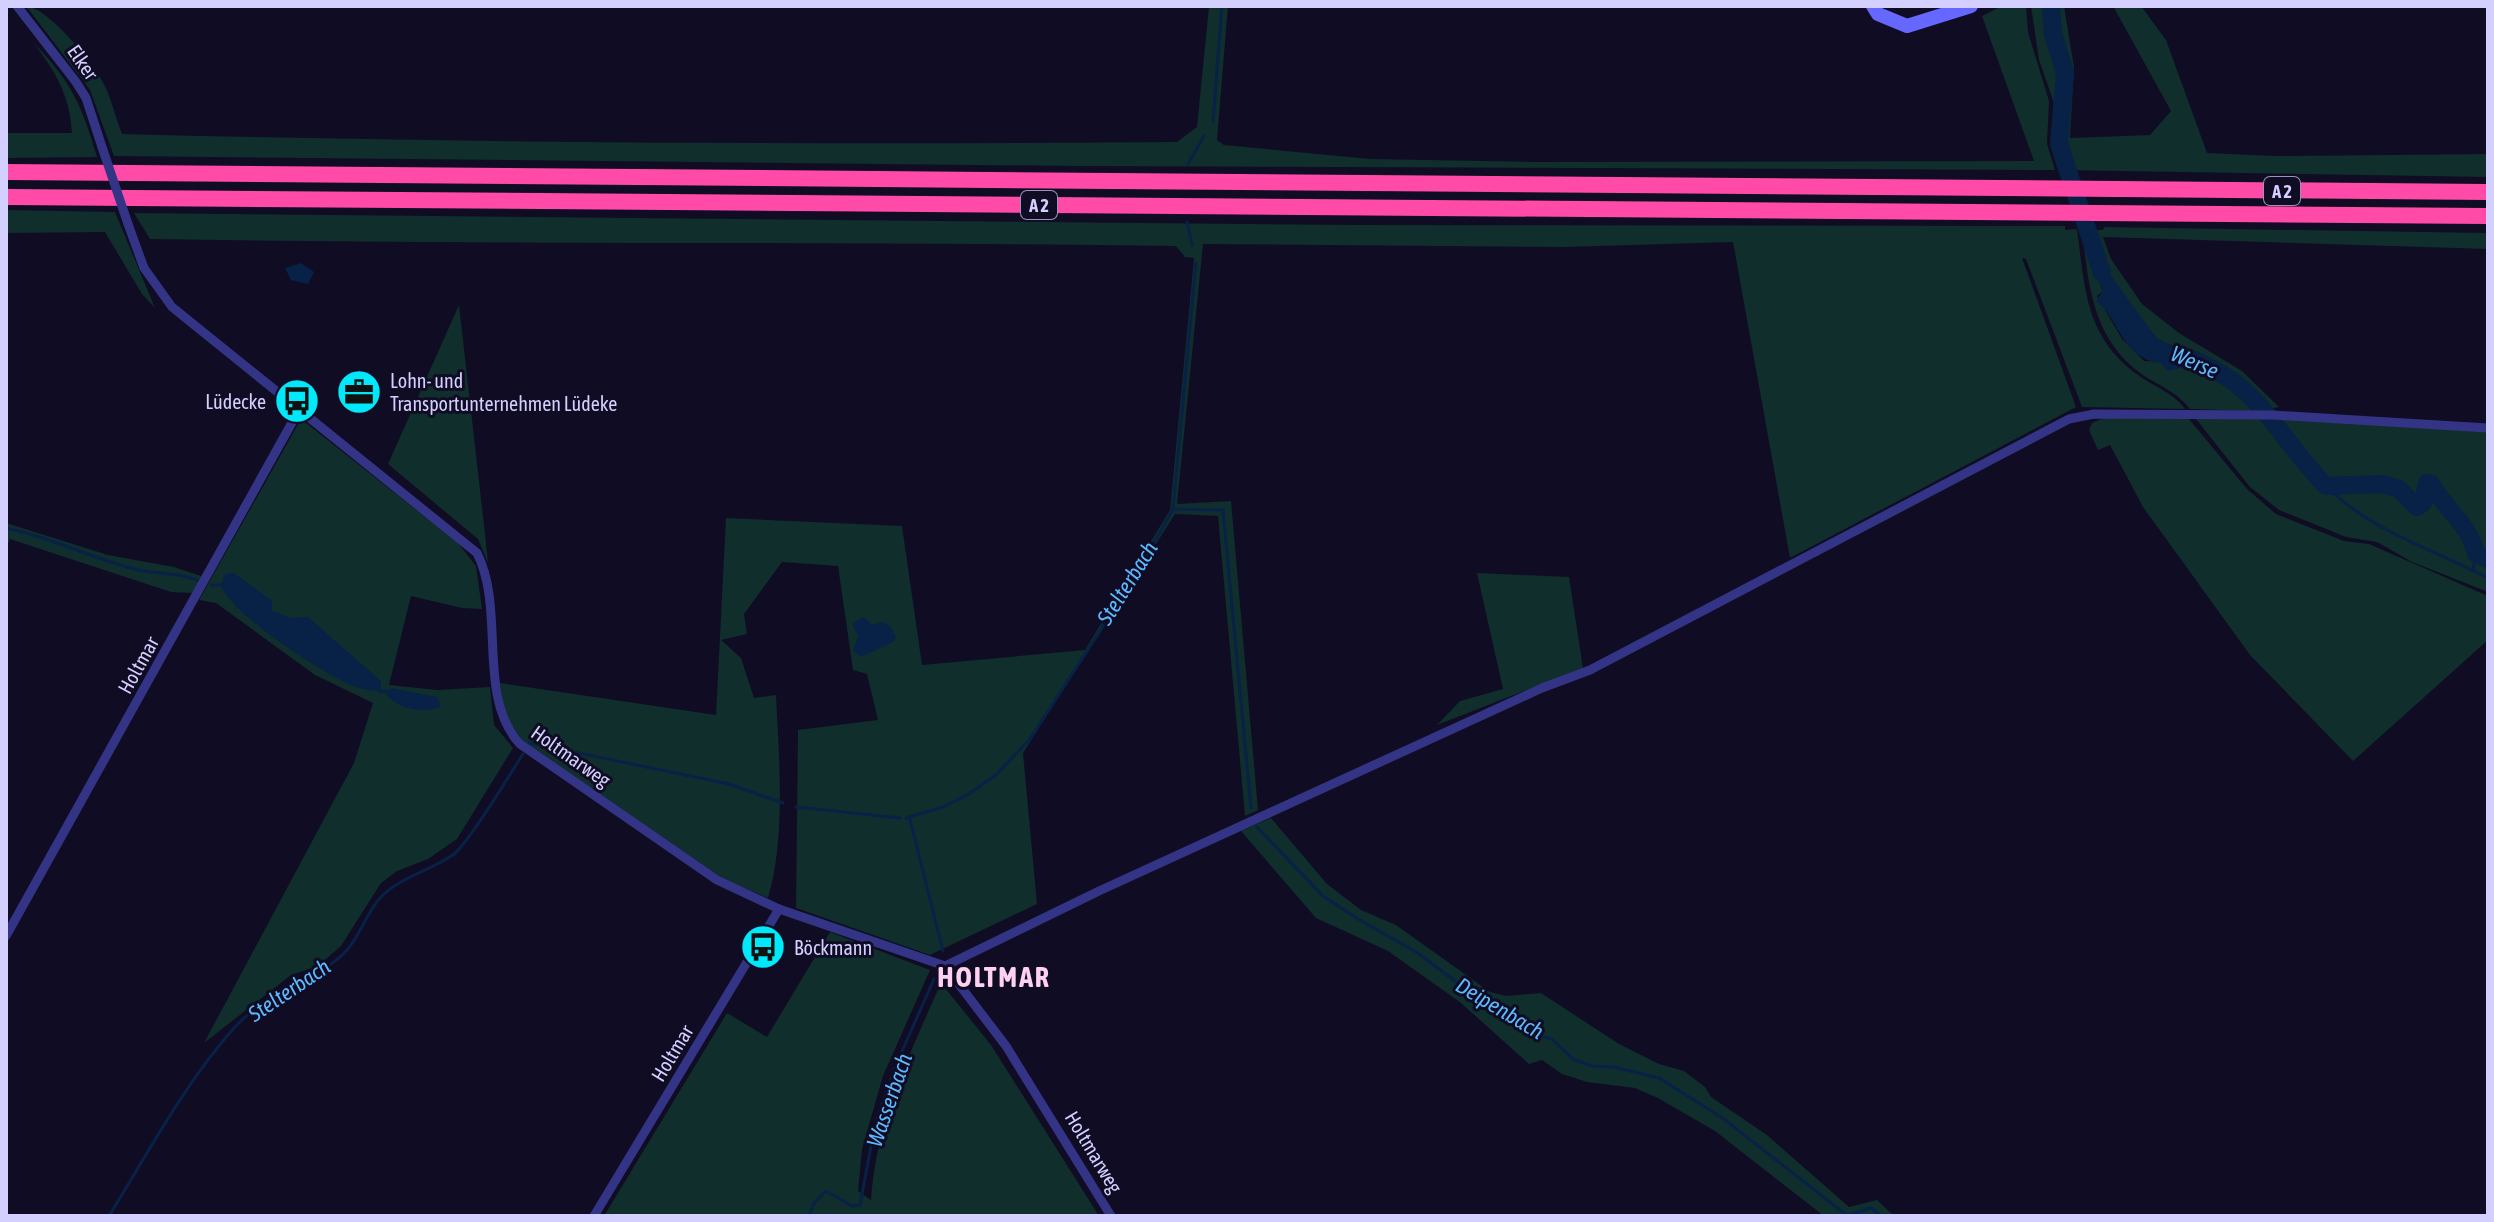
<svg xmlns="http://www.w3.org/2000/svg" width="2494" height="1222" viewBox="0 0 2494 1222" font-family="'Asap Condensed',sans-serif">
  <rect width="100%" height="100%" fill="#100c24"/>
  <g fill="#0f2e2c" fill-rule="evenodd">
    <path d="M26 6C49 8 95 65 105 86 112 101 116 119 122 134 474 143 825 145 1177 142L1197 127 1209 6H1228L1217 140 1224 145 1370 159 1534 162 2034 161 1982 16 2002 6H2026L2028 32 2049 101 2047 144 2055 170 1078 166 114 156 90 90Z"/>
    <path d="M2031 6H2064L2074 67 2070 138 2150 135 2171 111 2113 6H2141L2166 40 2207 153 2275 156 2488 154V177L2058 170 2051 145 2054 103 2039 60Z"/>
    <path d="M33 42C72 83 81 103 97 157L6 158V133H72C70 95 55 71 33 42Z"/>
    <path d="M6 210 115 212 155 308 142 294 105 232 6 233Z"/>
    <path d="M134 213 1358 225 2065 226V230L2077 229C2085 286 2084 334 2135 373 2152 386 2173 392 2185 409L2082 407 2026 259 2022 258 2076 407 1790 558 1733 242 1565 247 1203 244 1177 504 1231 501 1258 810 1245 816 1218 516 1175 514 1023 753 1037 904 930 955 796 908 798 730 878 720 867 674 853 670 838 566 782 562 744 614 747 634 721 640 741 658 754 698 776 695C779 758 786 838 768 898L722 878 523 741 505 716 500 683 716 715 726 518 902 526 922 665 1085 650 1170 510 1194 258 1185 257 1176 246C834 241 492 245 150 239Z"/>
    <path d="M2104 227 2488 233V249L2103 237 2111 259 2142 304 2179 333 2242 371 2279 407 2257 411 2190 409C2176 390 2153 384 2135 369 2091 333 2088 280 2082 229L2103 230ZM2100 257 2111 279 2157 339 2199 358 2204 363 2144 361 2122 339 2097 296 2102 292 2094 258Z"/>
    <path d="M459 305 485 534 488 563 478 539 388 464Z"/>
    <path d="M2106 417 2189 419 2247 489 2276 514 2344 541 2369 544 2488 596V640L2353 761 2250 655 2143 507 2110 445 2098 450 2089 430 2092 423Z"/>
    <path d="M301 419 458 543 476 566 482 609 462 608 411 596 389 685 437 690 490 687 494 725 513 748 457 839 428 859 397 871 381 883 341 946 318 966 291 975 204 1043 354 763 373 703 315 675 216 603 199 600Z"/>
    <path d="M2196 419H2277L2488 431V592L2412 562 2377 542 2346 537 2279 510 2250 487Z"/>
    <path d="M6 523 108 555 174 567 204 577 193 593 171 592 10 539 6 547Z"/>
    <path d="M1477 573 1569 577 1583 668 1437 725 1460 701 1503 689Z"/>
    <path d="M1271 818 1327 884 1361 910 1396 925 1490 992 1506 996 1541 993 1619 1044 1659 1064 1684 1071 1705 1087 1711 1097 1767 1135 1849 1207 1877 1200 1894 1216H1824L1715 1131 1658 1098 1635 1088 1587 1082 1562 1074 1542 1060 1529 1064 1461 1003 1388 951 1316 918 1241 831Z"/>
    <path d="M830 932 930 970 883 1076 862 1149 858 1191 871 1200C876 1122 910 1053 941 983L991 1045 1099 1216H604L727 1013 767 1037Z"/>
  </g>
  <g fill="#082147">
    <path d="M2094 252 2157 339 2199 358 2204 363 2167 371 2161 363C2120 358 2121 320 2096 301L2102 292Z"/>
    <path d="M301 263 314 272 308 284 291 280 285 268Z"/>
    <path d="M234 573 272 601V611L291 618 308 617 381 681V692C373 690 364 690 356 687 328 677 228 612 221 585L225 574Z"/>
    <path d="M863 617 873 625 882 622 890 626 896 637 893 642 861 657 853 651 858 636 852 624Z"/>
    <path d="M391 688 437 697 441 706C425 715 397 709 386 694Z"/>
  </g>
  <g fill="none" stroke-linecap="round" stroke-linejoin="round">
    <g stroke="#082147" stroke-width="3">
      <path d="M1213 121 1222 6"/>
      <path d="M1188 164 1204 136"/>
      <path d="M1187 222 1192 245"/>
      <path d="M2326 486C2372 532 2431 548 2488 578"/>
      <path d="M1173 509 1223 510 1251 808"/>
      <path d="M6 528C52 537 94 560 139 570 161 575 180 572 201 582"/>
      <path d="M2473 570 2476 554"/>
      <path d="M211 585H221"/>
      <path d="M381 692 387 691"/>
      <path d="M530 743 729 784 783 803"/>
      <path d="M796 807 900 818"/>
      <path d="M906 818 943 807 969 794 997 774 1030 739 1132 582 1173 509 1196 263"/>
      <path d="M910 819 943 951"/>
      <path d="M1257 827 1323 896 1358 919 1418 953 1480 1000 1524 1020 1535 1035 1552 1039 1573 1059 1592 1066 1614 1067 1659 1078 1724 1119 1841 1211 1848 1215 1871 1208 1881 1216"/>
      <path d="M109 1216C148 1153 185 1083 234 1028 266 993 307 985 340 957 359 941 365 914 381 897 401 876 431 871 454 854 469 843 510 774 523 754"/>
      <path d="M809 1216 814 1203 826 1191 852 1206 860 1205 875 1125 895 1067 934 979"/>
    </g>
    <g stroke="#082147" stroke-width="18">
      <path d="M2051 6 2053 34 2065 73 2059 144 2102 273"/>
      <path d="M2183 356C2259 381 2274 433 2326 486L2382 484 2399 489 2417 507 2423 503 2427 483 2431 484C2445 509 2470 525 2476 554L2488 559"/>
    </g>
    <g stroke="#343487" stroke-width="9">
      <path d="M17 6 76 82 86 98 102 147"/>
      <path d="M128 224 144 268 172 307 477 553C506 610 476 697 520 744L717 880 779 909 945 966 1006 1046 1111 1216"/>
      <path d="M6 936 299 410"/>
      <path d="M945 966 1099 891 1542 688 1590 670 2069 419 2094 414 2273 415 2488 428"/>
      <path d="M594 1216 779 909"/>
    </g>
    <path stroke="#6667ff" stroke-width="14" d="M1873 6 1878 14 1907 26 1971 6"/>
    <g stroke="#ff4aa7" stroke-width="16">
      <path d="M6 172 2488 192"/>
      <path d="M6 197 2488 216"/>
    </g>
    <path stroke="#343487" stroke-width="9" d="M102 147 128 224"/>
  </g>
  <defs>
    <g id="office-disc" transform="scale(2.3)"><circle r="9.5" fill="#00e9fa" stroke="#100c24"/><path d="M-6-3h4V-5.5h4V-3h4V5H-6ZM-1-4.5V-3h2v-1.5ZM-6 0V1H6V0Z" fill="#111"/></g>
    <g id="bus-disc" transform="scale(2.3)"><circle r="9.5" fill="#00e9fa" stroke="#100c24"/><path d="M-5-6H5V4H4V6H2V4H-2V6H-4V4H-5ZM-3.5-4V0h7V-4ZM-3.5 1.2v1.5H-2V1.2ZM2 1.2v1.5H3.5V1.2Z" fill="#111"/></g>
  </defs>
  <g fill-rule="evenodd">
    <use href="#office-disc" x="359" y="392"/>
    <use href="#bus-disc" x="297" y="401"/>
    <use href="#bus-disc" x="763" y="947"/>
  </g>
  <g text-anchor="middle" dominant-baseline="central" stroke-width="6" stroke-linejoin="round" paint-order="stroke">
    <g fill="#100c24" stroke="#9894bd" stroke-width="2">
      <rect x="2264" y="177" width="36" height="28" rx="6"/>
      <rect x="1021" y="191" width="36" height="28" rx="6"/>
    </g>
    <g font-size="18" font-weight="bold" fill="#d3cfff">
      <text x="2282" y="191">A 2</text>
      <text x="1039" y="205">A 2</text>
    </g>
    <g font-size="20" fill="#d3cfff" stroke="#100c24">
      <text transform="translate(83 62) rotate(55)">Elker</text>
      <text transform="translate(138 665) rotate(-61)">Holtmar</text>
      <text transform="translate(571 756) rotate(35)">Holtmarweg</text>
      <text transform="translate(672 1053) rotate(-59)">Holtmar</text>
      <text transform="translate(1094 1152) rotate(59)">Holtmarweg</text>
    </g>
    <g font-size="20" fill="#d3cfff" stroke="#100c24" text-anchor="start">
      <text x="390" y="380">Lohn- und<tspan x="390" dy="23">Transportunternehmen Lüdeke</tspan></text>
      <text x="266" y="401" text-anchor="end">Lüdecke</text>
      <text x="794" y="947">Böckmann</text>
    </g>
    <g font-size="22" font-style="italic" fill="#5db9ff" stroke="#100c24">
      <text transform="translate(2195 362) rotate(24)">Werse</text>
      <text transform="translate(1127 583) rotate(-58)">Stelterbach</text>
      <text transform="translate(289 990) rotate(-34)">Stelterbach</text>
      <text transform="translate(1500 1008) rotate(31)">Deipenbach</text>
      <text transform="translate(889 1100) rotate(-71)">Wasserbach</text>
    </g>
    <g font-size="28" font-weight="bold" letter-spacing="2" fill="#ffd1f0" stroke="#100c24">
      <text x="994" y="977">HOLTMAR</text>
    </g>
  </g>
  <rect width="2494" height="1222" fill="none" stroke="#d3cfff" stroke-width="16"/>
</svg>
